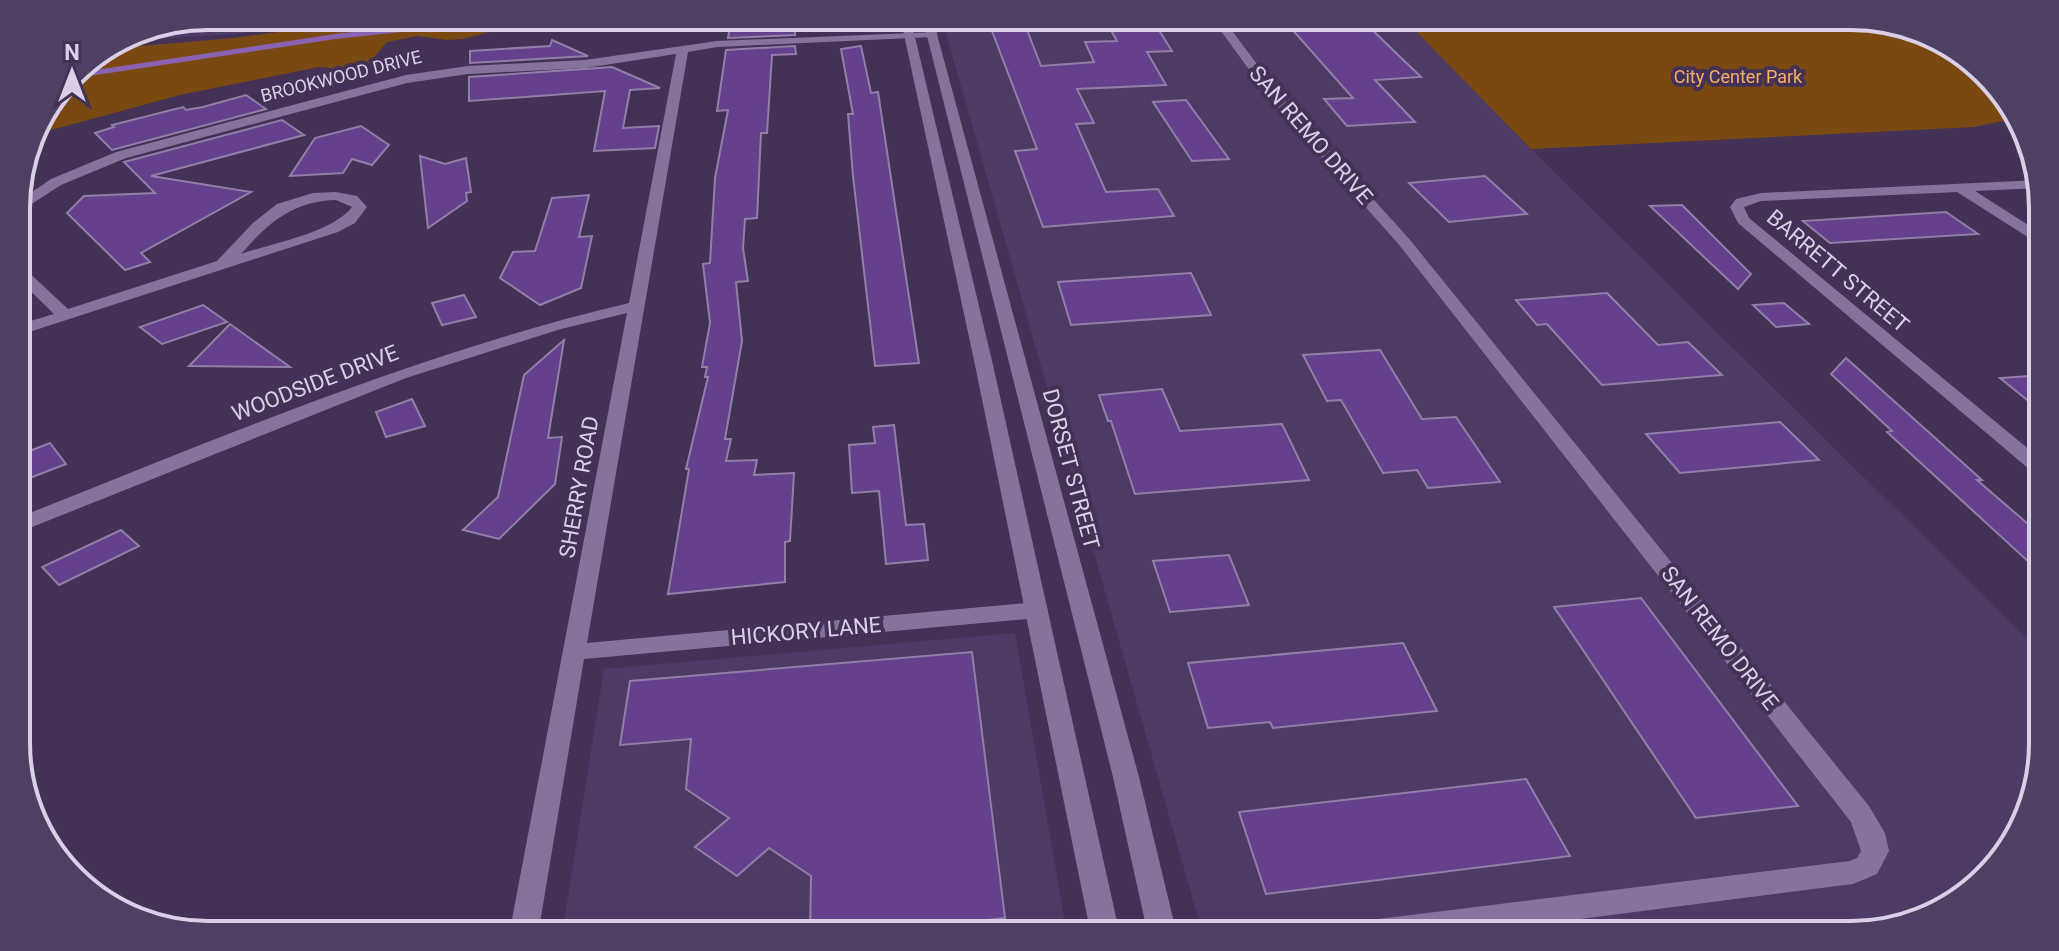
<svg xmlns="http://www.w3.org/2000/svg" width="2059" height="951" viewBox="0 0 2059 951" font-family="Roboto,sans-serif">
  <rect width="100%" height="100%" fill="#433256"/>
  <g fill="#4e3b65">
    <path d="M208 16H359L237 34 118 41 135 30Z"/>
    <path d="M941 16H1401L1531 149 2043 654V743L2028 817 1958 902 1863 935H1203Z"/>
    <path d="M1015 633 1067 935H562L604 669Z"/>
  </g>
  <g fill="#794911">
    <path d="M398 16H604L497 30 463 39 447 40 417 36 387 42 369 63 340 69 319 67 180 95 33 135 36 124 81 64 105 49 233 38Z"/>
    <path d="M1401 16H1851L1925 31 2004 92 2013 115 2012 119 1974 127 1531 149Z"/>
  </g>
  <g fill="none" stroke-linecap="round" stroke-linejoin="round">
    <path stroke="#8863b3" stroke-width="5" d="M72 76 339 36 528 16"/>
  </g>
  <g fill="#65408c" stroke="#907fa7" stroke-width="2">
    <path d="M1103 16H1150L1172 51 1147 52 1166 85 1077 89 1094 123 1076 124 1106 192 1158 189 1174 216 1043 227 1015 151 1037 149 987 18 1022 17 1041 66 1094 62 1085 42 1117 41Z"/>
    <path d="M795 19V35L728 38 731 22Z"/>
    <path d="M1364 22 1421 77 1375 80 1415 122 1347 126 1324 99 1353 98 1289 26Z"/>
    <path d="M552 40 588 56 470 63V51L550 46Z"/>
    <path d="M795 46 796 54 772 55 767 133H761L757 218 745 219 743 248 748 281 736 282 742 341 725 439H731L726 461 757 460 754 475 794 473 790 541 785 542V582L668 594 689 469H686L708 377H705L707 367H702L710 323 703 264 710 263 715 178 728 110 717 111 726 50Z"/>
    <path d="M861 46 871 93 878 92 919 363 875 366 853 176 848 114H853L841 49Z"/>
    <path d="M612 67 660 88 630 90 623 128 659 126 655 148 594 151 605 91 469 101V77Z"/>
    <path d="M246 95 266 109 112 150 95 133 114 127 112 125 183 107 186 110 203 107Z"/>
    <path d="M1186 100 1229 159 1192 161 1153 102Z"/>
    <path d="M282 120 304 135 151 176 251 192 141 253 150 262 125 270 67 213 84 196 155 193 124 162Z"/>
    <path d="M361 126 389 145 372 165 352 159 343 173 290 176 315 138Z"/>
    <path d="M420 156 445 164 466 158 471 192 466 193 467 201 428 228Z"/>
    <path d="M1485 176 1527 214 1449 222 1409 183Z"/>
    <path d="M589 195 579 237 592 236 581 288 540 305 500 278 513 252 535 251 552 198Z"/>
    <path d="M1682 205 1751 274 1738 289 1650 206Z"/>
    <path d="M1946 212 1978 234 1830 243 1803 221Z"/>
    <path d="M1191 273 1211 315 1071 325 1058 282Z"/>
    <path d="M1607 293 1658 345 1688 342 1722 375 1602 385 1547 324 1537 325 1516 300Z"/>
    <path d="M464 295 476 317 442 325 432 303Z"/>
    <path d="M1784 303 1809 324 1776 327 1753 305Z"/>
    <path d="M203 305 227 322 162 344 140 327Z"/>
    <path d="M230 324 290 367 189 366Z"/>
    <path d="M564 340 548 438 562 437 555 484 499 539 463 530 498 497 524 375Z"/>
    <path d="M1380 350 1422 419 1456 417 1500 482 1428 488 1417 470 1383 473 1341 400 1327 401 1303 355Z"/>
    <path d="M1846 358 1982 480H1977L2042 536 2043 575 1887 432 1892 431 1831 374Z"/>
    <path d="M2042 376V412L2000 378 2030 376Z"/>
    <path d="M1162 389 1180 431 1282 424 1309 480 1135 494 1111 421H1108L1099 395Z"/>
    <path d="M412 399 425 426 386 437 376 412Z"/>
    <path d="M1780 422 1819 460 1680 473 1646 434Z"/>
    <path d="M894 425 906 525 924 524 928 560 886 564 879 491 852 493 849 445 875 443 873 427Z"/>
    <path d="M50 443 66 464 17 483V456Z"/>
    <path d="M121 530 139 546 59 585 42 567Z"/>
    <path d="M1229 555 1249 605 1170 612 1153 561Z"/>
    <path d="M1641 598 1798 806 1696 818 1554 607Z"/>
    <path d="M1403 643 1437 711 1273 728 1270 722 1208 728 1188 663Z"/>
    <path d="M972 652 1005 918 969 922 970 935H946L945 924 845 935H810L811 876 769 848 737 876 695 847 729 818 686 789 691 739 620 745 630 681Z"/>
    <path d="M1526 779 1570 856 1266 894 1239 812Z"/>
  </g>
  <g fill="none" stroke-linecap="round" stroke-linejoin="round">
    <g fill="#85739c" fill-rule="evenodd">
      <path d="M1210 16H1221L1280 95 1410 240 1869 806 1885 833 1889 851 1877 874 1853 884 1455 935H1340L1344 926 1354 922 1850 861 1857 858 1861 851 1851 822 1400 246 1272 101Z"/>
      <path d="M936 32 938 34 932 37 717 47 688 52 587 643 1037 602 1045 605 1048 610 1045 615 1037 618 584 659 538 935H509L627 313 561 329 406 378 17 533V518C219 438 417 353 629 303L676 54 585 68 468 74 407 83 126 158 61 185 16 214V203L51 179 116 152 406 75 468 66 585 60 717 41Z"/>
      <path d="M2040 180 2041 188 1975 191 2042 234V246L1957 192 1761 201 1744 207 1749 218 2042 460V476L2035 474 1738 223 1730 207 1736 199 1761 193Z"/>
      <path d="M336 192 357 196 367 207 355 223 338 232 17 336V325L54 314 17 278V265L23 267 68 309 217 261 253 223 277 204 313 193ZM336 200 352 207C332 233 273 243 241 254 268 223 293 201 336 200Z"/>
    </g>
    <g fill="#85739c" fill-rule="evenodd">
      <path d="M900 16H910L993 365 1120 935H1091L975 365Z"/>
      <path d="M922 16H932L1139 777 1177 935H1148L1113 777Z"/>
    </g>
  </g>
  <g text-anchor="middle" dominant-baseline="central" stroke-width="8" stroke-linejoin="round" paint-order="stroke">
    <g font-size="18" fill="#d9d0e7" stroke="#433256">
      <text transform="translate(341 76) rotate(-14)">BROOKWOOD DRIVE</text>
    </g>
    <g font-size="18" fill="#f7ae65" stroke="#433256">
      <text x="1738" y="76">City Center Park</text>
    </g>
    <g font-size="22" fill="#d9d0e7" stroke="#433256">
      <text transform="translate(1311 135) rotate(49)">SAN REMO DRIVE</text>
      <text transform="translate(1838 271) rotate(40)">BARRETT STREET</text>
      <text transform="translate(315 383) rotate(-21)">WOODSIDE DRIVE</text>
      <text transform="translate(1071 469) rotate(75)">DORSET STREET</text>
      <text transform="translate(579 487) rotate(-80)">SHERRY ROAD</text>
      <text transform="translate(806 631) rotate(-5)">HICKORY LANE</text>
      <text transform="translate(1720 638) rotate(52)">SAN REMO DRIVE</text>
    </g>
  </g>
  <path d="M0 0H2059V951H0ZM208 30H1851A178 178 0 0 1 2029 208V743A178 178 0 0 1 1851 921H208A178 178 0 0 1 30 743V208A178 178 0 0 1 208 30Z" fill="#4f3f62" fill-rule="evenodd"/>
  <path fill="none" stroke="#d9d0e7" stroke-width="4" d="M208 30H1851A178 178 0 0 1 2029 208V743A178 178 0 0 1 1851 921H208A178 178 0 0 1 30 743V208A178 178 0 0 1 208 30Z"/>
  <g transform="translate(72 72)" stroke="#433256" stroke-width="6" paint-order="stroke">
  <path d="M0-6L14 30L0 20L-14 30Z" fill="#d9d0e7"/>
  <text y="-12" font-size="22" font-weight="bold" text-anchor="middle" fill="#d9d0e7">N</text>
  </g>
</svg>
